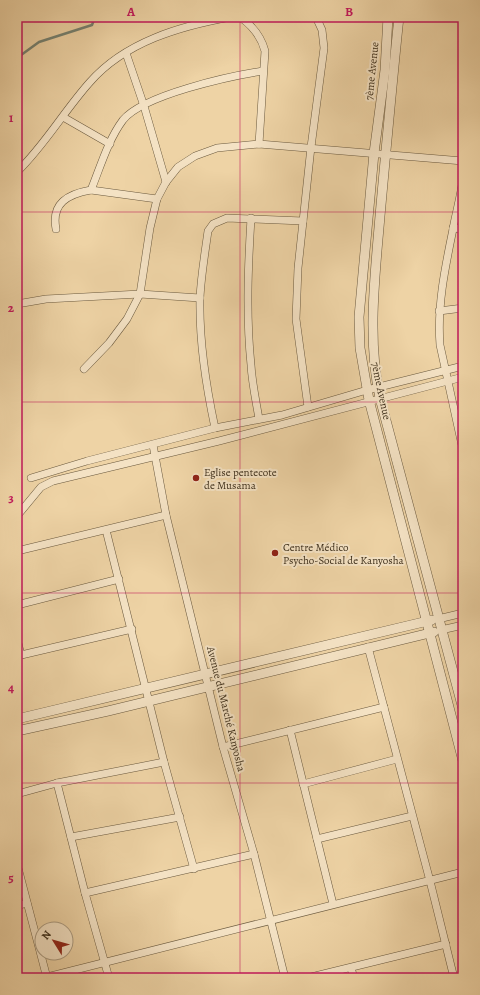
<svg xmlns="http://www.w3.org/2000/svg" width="480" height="995" viewBox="0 0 480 995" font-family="Alegreya,serif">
  <rect width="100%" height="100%" fill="#eed3a5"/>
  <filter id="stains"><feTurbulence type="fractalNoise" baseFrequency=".005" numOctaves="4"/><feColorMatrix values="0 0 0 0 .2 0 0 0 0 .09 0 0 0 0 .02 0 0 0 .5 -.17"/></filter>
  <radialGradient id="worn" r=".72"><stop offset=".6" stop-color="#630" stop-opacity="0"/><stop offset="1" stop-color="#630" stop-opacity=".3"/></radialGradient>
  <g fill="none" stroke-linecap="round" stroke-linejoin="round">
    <path stroke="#758171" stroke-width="2.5" d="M17 58 39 42 92 25 95 17"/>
    <g stroke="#6a593e" stroke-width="8">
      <g id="minor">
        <path d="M240 17C253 26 261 36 265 51L259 144"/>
        <path d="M126 53 144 106 166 182"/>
        <path d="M63 117 110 144"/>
        <path d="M17 172C45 145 64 111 90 82 125 42 180 26 231 17"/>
        <path d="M463 178C461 196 456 212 453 229 445 268 437 306 440 345L463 450"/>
        <path d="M91 190 157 199"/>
        <path d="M251 218C248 267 246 316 251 365 252 383 256 401 259 419"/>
        <path d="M453 228 463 229"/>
        <path d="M56 229C51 203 68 194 91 190 100 168 108 140 123 120 143 95 230 76 263 71"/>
        <path d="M17 304 46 299 140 294 200 298"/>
        <path d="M439 311 463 308"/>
        <path d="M84 369 109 343 127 319 140 294 150 228 157 199 166 182 178 167 195 156 217 148 259 144 463 161"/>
        <path d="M308 407 296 319 298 268 311 147 324 48 322 30 316 17"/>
        <path d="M215 428C206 386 199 342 200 298 201 276 205 253 208 231L213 224 227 218 303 221"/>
        <path d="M153 445 166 515 223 747 254 854 285 978"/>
        <path d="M31 478 87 461 215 428 282 415 367 390 463 366"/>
        <path d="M17 516 41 487 53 481 219 441 463 377"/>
        <path d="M106 530 164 762 194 869"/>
        <path d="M17 551 166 515"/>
        <path d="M17 605 119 579"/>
        <path d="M438 619 463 613"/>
        <path d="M441 630 463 625"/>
        <path d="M17 639 21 655"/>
        <path d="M368 647 430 881 454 978"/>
        <path d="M17 656 132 629"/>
        <path d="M290 730 333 904"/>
        <path d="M223 747 384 707"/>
        <path d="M57 783 85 893 109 978"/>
        <path d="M303 784 397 759"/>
        <path d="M17 794 57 783 164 762"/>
        <path d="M71 837 180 817"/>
        <path d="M317 839 412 816"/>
        <path d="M17 864 47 978"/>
        <path d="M85 893 254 854"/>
        <path d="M17 906 27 903"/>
        <path d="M351 968 354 978"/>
        <path d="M47 977 463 872"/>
        <path d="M307 978 446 944"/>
      </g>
    </g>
    <g stroke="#6a593e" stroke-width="10">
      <g id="tertiary">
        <path d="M388 17 385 70 374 153 359 317 360 348 369 400 463 761"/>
        <path d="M399 17C392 83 386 150 380 216 375 276 367 339 380 398L463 709"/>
        <path d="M17 719 432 620"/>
        <path d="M17 731 108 711 434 632"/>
      </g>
    </g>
    <use href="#minor" stroke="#f4e2c4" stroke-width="7"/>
    <use href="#tertiary" stroke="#f4e2c4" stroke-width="9"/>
  </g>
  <path fill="none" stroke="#c2185b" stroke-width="1" stroke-opacity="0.55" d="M240 17V978M17 212H463M17 402H463M17 593H463M17 783H463"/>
  <g fill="#8f2418" stroke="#f4e2c4" stroke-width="1.5">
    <circle cx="196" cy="478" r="4"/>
    <circle cx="275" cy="553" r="4"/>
  </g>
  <g text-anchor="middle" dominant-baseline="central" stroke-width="4" stroke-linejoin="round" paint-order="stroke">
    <g font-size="11" fill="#3e301c" stroke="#f4e2c4">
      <text transform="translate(372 71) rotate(-84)">7ème Avenue</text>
      <text transform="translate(381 391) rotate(78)">7ème Avenue</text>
      <text transform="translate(226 709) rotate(76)">Avenue du Marché Kanyosha</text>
    </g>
    <g font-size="11" fill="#3e301c" stroke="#f4e2c4" text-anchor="start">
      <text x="204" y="472">Eglise pentecote<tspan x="204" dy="13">de Musama</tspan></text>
      <text x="283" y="547">Centre Médico<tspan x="283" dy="13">Psycho-Social de Kanyosha</tspan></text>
    </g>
  </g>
  <rect width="480" height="995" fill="none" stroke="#eed3a5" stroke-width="44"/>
  <g transform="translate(54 941) rotate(307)"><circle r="19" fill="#f4e2c4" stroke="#ab9b81"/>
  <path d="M0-3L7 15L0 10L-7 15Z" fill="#8f2418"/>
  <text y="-6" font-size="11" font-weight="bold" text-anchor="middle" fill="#3e301c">N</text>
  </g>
  <rect x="22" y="22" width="436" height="951" fill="none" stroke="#c2185b" stroke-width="1.5"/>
  <g font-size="13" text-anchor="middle" font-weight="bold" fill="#c2185b">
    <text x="131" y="16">A</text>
    <text x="349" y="16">B</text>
    <text x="11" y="122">1</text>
    <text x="11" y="312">2</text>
    <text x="11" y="502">3</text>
    <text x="11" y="692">4</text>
    <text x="11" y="882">5</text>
  </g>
  <rect width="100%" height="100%" filter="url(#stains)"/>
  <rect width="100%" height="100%" fill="url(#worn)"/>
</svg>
